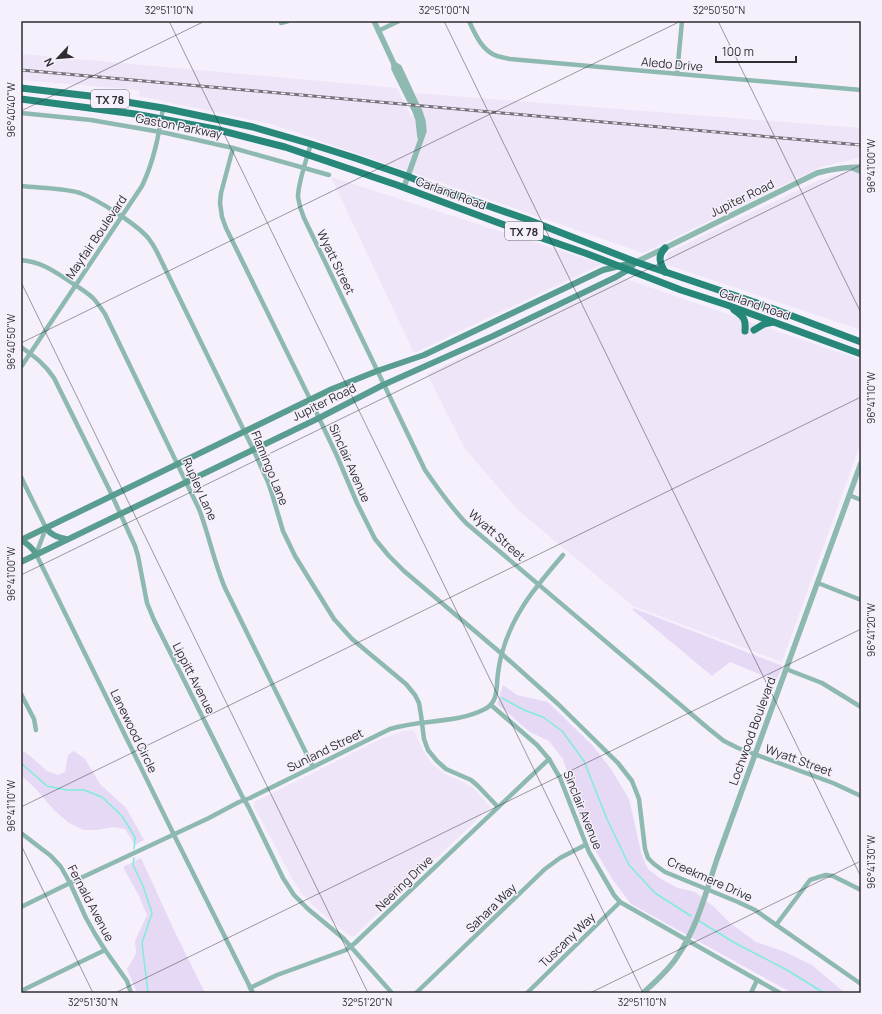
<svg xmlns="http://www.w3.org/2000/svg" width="882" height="1014" viewBox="0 0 882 1014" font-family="Manrope,sans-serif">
  <rect width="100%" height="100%" fill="#f5f0fb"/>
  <g fill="#eee5f8">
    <path d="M21 54 397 88 411 116 425 117 415 93 861 128V158H858L821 167 643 253 272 124 139 96 140 90 21 80Z"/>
    <path d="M851 170 861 171V330L665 264 667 253 817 181Z"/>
    <path d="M331 177 602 264 414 353Z"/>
    <path d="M623 278 861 360V442L782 662 633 606 519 511 465 449 427 374Z"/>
    <path d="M414 730 422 749 431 763 445 774 463 782 473 788 490 807 353 937 347 934 316 908 304 896 294 882 254 806 255 802 381 739 403 731Z"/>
  </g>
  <g fill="#e6d9f5">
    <path d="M633 608 783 666 776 681 730 662 712 676 633 610Z"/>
    <path d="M503 685 517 695 548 702 593 746 611 769 629 799 642 856 648 869 661 879 678 888 695 892 715 908 730 923 756 942 785 952 812 965 845 993H792L631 904 613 880 595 850 581 822 563 759 549 741 530 732 497 704Z"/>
    <path d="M21 750 29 755 47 771 58 775 65 772 68 755 74 751 85 759 100 784 126 808 144 840 135 845 125 829 113 827 97 830H84L69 823 54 810 35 788 21 775Z"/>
    <path d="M141 858 173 928 205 993H137L127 969 135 956 136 952 135 941 147 915 139 896 123 867Z"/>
  </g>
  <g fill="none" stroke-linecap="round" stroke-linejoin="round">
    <g stroke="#7eedd9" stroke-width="1.5">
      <path d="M502 698 524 710 543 717 562 731 584 761 607 819 629 865 655 893 691 916"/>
      <path d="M21 763 47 786 67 790H84L102 797 122 816 135 837 134 849"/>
      <path d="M134 858 133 865 143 886 152 913 142 943 148 993"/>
      <path d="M699 921 735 943 787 970 824 993"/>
    </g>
    <g stroke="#8eb9b0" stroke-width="4.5">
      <path d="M469 21C475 34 482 51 497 56 501 57 505 58 510 59L861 90"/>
      <path d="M281 23 288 21"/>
      <path d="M378 31 399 21"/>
      <path d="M677 74 682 21"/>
      <path d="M21 113 91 120 166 133 233 148 329 175"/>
      <path d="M311 144C307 157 298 183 298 197 299 204 301 211 304 218L425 470C438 489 451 507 466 523L709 729 724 741 738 748 833 783 861 796"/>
      <path d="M233 148 221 193 220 203 222 217 226 228 310 399 337 456 357 503 375 539 389 556 404 571 502 654 558 704 618 763 632 781 639 799 645 849 648 858 654 864 665 872 738 902 755 910 861 984"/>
      <path d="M851 168 861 172"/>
      <path d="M21 186C38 188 64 188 80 193 97 199 138 225 149 239 152 243 155 248 157 252L253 449 268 482 272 494 283 531 295 556 334 619 352 639 406 684 415 695 419 703 421 715 424 739 428 750 437 761 446 769 471 780 478 786 498 807"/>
      <path d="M21 260C40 262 51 269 66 279 75 285 84 290 92 297 97 302 101 308 105 314L199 509C209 535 214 562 225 588L313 767"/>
      <path d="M21 347C35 357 44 363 54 378L110 491 135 546 138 556 147 603 154 620 242 796 248 806 283 878 294 895 308 909 343 938 392 993"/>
      <path d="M21 367 142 186C154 161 159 134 163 108"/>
      <path d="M21 477 46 528 36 554 177 841 253 993"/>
      <path d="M849 495 861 500"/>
      <path d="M818 583 861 600"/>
      <path d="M786 669 822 683 861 707"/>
      <path d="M21 694 34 719 36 730"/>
      <path d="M491 705 537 745 549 759 560 778 589 852 614 895 620 902 627 906 780 993"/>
      <path d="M21 833 51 856 61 867 70 883 86 918 95 934 105 950 127 981 131 993"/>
      <path d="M21 907 70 883 209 818 239 802 250 798 390 729C421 719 456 724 485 709 499 702 496 686 498 673 499 667 500 659 502 653 513 612 537 586 563 555"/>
      <path d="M776 925 810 880 819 877 826 875 833 876 861 890"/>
      <path d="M250 988 277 975 346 950 355 943 549 759"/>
      <path d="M21 991 105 950"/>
      <path d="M416 993 545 869 560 858 585 845"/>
      <path d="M527 993 620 902"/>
      <path d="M751 993 757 980"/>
    </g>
    <g stroke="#8eb9b0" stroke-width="5.5">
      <path d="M374 21 394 64V69L415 111 418 119 420 137"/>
      <path d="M394 64 399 67 420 112 423 121 424 131 404 187"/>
      <path d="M636 262 665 248 817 173C832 169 846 167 861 167"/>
      <path d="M643 993C655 982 668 971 677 957 697 928 706 892 717 859L861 463"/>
    </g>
    <g stroke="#599d90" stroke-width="6">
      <path d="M46 528C51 535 57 537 66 539"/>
      <path d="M21 540 332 389 377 371 424 355 603 270 636 262"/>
      <path d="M21 540C28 544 32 547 36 554"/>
      <path d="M21 562 319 418 383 385 493 336 616 277 628 270 636 262"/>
    </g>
    <g stroke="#27887a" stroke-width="7">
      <path d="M21 88 90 96 163 108 253 127 311 144 355 158 407 176 431 186 526 219 636 262 763 305 861 342"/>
      <path d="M21 99 135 114 215 129 285 147 397 185 499 223 585 253 681 290 727 305 861 354"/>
      <path d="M665 272C660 263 657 256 665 248"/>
      <path d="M734 310C744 317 746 319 745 331"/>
      <path d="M754 330 764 324 773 322"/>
    </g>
    <g stroke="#767279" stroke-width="3">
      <path id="rail" d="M21 70 861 145"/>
    </g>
    <use href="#rail" stroke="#f5f0fb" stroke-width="1.5" stroke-dasharray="4.5" stroke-linecap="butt"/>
  </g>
  <path fill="none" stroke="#2f2d31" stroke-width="1" stroke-opacity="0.45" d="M169 21 643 993M444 21 861 877M718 21 861 313M21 111 205 21M21 282 368 993M21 343 681 21M21 575 861 165M21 807 861 397M21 845 93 993M115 993 861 629M590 993 861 861"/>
  <g text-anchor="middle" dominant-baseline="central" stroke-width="3" stroke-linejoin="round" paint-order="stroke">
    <g fill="#f5f0fb" stroke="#6a686e" stroke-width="1">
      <rect x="91" y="90" width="38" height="18" rx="3"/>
      <rect x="505" y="222" width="38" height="18" rx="3"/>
    </g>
    <g font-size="11" font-weight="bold" fill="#2f2d31">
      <text x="110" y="99">TX 78</text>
      <text x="524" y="231">TX 78</text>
    </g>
    <g font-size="12" fill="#2f2d31" stroke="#f5f0fb">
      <text transform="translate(672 64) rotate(5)">Aledo Drive</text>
      <text transform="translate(179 126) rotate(11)">Gaston Parkway</text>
      <text transform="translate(451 193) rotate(20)">Garland Road</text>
      <text transform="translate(742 198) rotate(-26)">Jupiter Road</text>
      <text transform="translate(96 237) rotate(-56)">Mayfair Boulevard</text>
      <text transform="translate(336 262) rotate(64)">Wyatt Street</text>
      <text transform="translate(755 304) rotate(19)">Garland Road</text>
      <text transform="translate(324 402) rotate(-26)">Jupiter Road</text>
      <text transform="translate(350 463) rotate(66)">Sinclair Avenue</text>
      <text transform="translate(270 468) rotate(68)">Flamingo Lane</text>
      <text transform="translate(200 489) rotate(66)">Rupley Lane</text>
      <text transform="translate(497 535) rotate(41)">Wyatt Street</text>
      <text transform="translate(194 678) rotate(63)">Lippitt Avenue</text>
      <text transform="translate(134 731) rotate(64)">Lanewood Circle</text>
      <text transform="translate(752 731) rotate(-70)">Lochwood Boulevard</text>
      <text transform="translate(325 750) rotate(-26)">Sunland Street</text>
      <text transform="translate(799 760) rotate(20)">Wyatt Street</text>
      <text transform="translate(583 810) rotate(68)">Sinclair Avenue</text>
      <text transform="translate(710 879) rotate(24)">Creekmere Drive</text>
      <text transform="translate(404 883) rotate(-44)">Neering Drive</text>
      <text transform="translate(91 903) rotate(62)">Fernald Avenue</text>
      <text transform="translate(491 908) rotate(-44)">Sahara Way</text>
      <text transform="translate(567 940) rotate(-44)">Tuscany Way</text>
    </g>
  </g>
  <rect width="882" height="1014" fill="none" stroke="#f5f0fb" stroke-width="44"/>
  <g transform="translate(58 58) rotate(244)" stroke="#f5f0fb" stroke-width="3" paint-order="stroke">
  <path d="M0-3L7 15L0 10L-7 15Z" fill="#2f2d31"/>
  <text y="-6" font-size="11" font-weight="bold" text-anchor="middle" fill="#2f2d31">N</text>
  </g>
  <path d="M716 56v6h80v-6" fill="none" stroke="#2f2d31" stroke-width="2"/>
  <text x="722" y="56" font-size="12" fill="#2f2d31" stroke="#f5f0fb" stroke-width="3" paint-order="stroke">100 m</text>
  <rect x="22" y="22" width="838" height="970" fill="none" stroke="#2f2d31" stroke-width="1.5"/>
  <g font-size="10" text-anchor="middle" fill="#2f2d31">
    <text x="169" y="14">32°51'10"N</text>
    <text x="444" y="14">32°51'00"N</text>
    <text x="719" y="14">32°50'50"N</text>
    <text transform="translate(11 110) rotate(-90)" y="4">96°40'40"W</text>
    <text transform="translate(871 166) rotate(-90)" y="4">96°41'00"W</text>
    <text transform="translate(11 342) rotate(-90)" y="4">96°40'50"W</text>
    <text transform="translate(871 398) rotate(-90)" y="4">96°41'10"W</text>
    <text transform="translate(11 574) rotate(-90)" y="4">96°41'00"W</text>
    <text transform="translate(871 630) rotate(-90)" y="4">96°41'20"W</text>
    <text transform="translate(11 806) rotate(-90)" y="4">96°41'10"W</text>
    <text transform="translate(871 862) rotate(-90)" y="4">96°41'30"W</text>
    <text x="93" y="1006">32°51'30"N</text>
    <text x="367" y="1006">32°51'20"N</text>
    <text x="642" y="1006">32°51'10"N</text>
  </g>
</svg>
